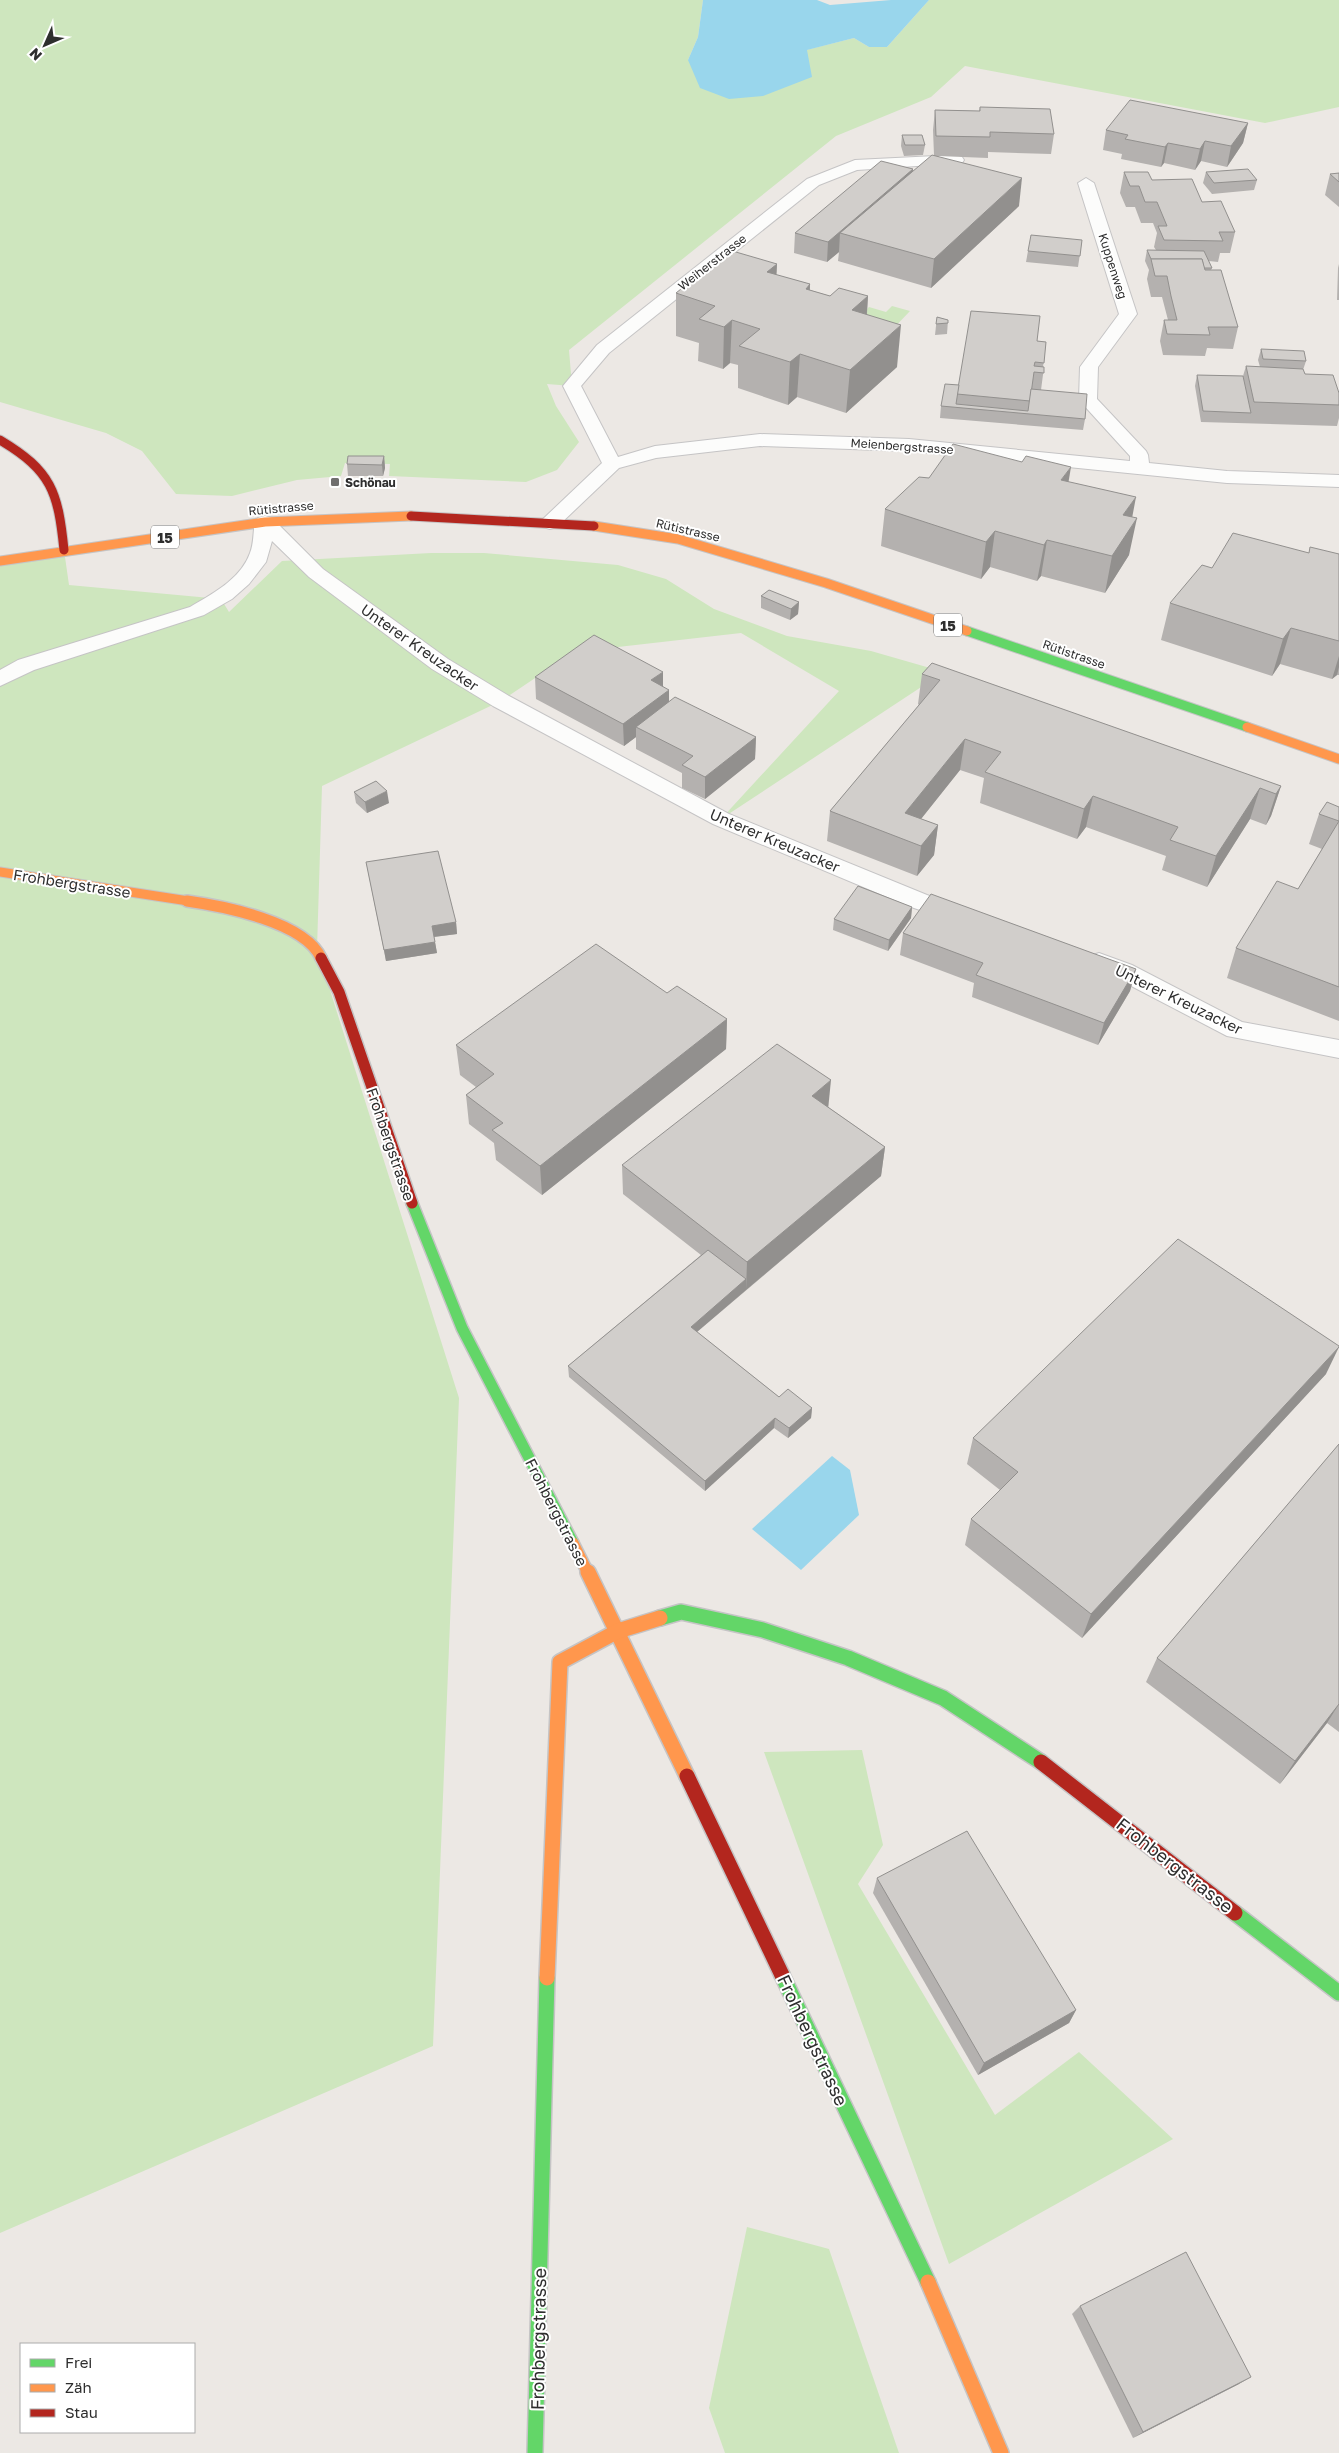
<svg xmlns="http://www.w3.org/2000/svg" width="1339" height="2453" viewBox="0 0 1339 2453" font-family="'Golos Text',sans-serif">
  <rect width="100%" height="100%" fill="#ece8e4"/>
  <g fill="#cee6be">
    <polygon points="0,0 703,0 698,37 688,60 806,50 854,38 869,47 887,47 929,0 1339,0 1339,107 1265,123 965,66 931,97 836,136 569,350 572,386 547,384 556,406 579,442 557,470 526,482 389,476 390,464 345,463 341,476 297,480 232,496 176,494 142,451 106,433 0,402"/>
    <polygon points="892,306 910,311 889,333 853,323 869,307 886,312"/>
    <polygon points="64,550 69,585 221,599 229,612 282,561 431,553 484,553 618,565 666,579 714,609 787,636 871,651 944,672 721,819 839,691 741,633 574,652 501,701 322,786 317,949 459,1398 433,2046 0,2233 0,561"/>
    <polygon points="862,1750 883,1845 858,1884 995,2115 1079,2052 1173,2139 949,2264 764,1752"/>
    <polygon points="747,2227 829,2249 899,2453 725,2453 709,2408"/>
  </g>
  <g fill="#99d6ec">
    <polygon points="703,0 817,0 830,5 891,0 929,0 887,47 869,47 854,38 807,50 812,77 763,96 729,99 700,88 688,60 698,37"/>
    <polygon points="832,1456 850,1470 859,1515 801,1570 752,1529"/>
  </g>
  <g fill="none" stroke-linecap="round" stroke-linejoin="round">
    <defs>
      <g id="street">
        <polygon points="956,155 962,157 964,160 962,163 857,170 819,185 609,353 581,386 618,457 655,446 760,434 909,439 1130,461 1130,456 1079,400 1080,367 1119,314 1078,183 1086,178 1094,183 1137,314 1098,367 1097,399 1146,451 1148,455 1149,463 1227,471 1339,475 1339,487 1227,483 909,451 760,446 656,458 619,468 557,527 550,529 543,527 540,523 543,519 602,463 563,386 597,345 807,179 855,160"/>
        <path d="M265 516 272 518 323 569 448 659 509 696 729 814 927 895 967 909 971 915 967 921 959 923 911 907 713 824 493 706 432 669 309 577 272 541 266 562 249 584 232 599 204 615 34 670 0 686V670L18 660 190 607C212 594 241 579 250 553 254 543 253 532 255 522L258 518Z"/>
        <polygon points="1099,953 1132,965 1242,1022 1339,1040 1339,1058 1227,1036 1114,977 1090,968 1087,962 1090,956"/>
      </g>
      <polyline id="fast-far2" points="967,631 1247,727"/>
      <polyline id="fast-far1" points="412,1203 462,1328 573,1543"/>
      <g id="fast">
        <polyline points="660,1618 681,1612 763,1630 848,1658 943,1698 1041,1762"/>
        <polyline points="1235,1913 1339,1993"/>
        <polyline points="782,1975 928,2282"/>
        <polyline points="535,2453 547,1978"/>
      </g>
      <g id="slow-far2">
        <polyline points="594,526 678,539 826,583 967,631"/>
        <polyline points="0,561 265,522 411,516"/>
        <polyline points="1247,727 1339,759"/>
        <polyline points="0,872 195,902"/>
      </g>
      <g id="slow-far1">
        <path d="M187 901C223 906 305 922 321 958"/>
        <polyline points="573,1543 588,1573"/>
      </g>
      <g id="slow">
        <polyline points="588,1572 687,1776"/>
        <polyline points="547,1978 560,1662 618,1631 660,1618"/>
        <polyline points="928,2282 1001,2453"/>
      </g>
      <g id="jam-far2">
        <path d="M0 440C52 471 58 492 64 550"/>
        <polyline points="411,516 594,526"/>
      </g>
      <polyline id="jam-far1" points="321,958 339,992 412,1203"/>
      <g id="jam">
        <polyline points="1041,1762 1235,1913"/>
        <polyline points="687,1776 782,1975"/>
      </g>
    </defs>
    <use href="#street" stroke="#c5c4c5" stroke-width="2"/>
    <use href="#fast-far2" stroke="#c5c4c5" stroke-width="11"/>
    <use href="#fast-far1" stroke="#c5c4c5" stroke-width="14"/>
    <use href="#fast" stroke="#c5c4c5" stroke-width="18"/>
    <use href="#slow-far2" stroke="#c5c4c5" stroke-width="11"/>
    <use href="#slow-far1" stroke="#c5c4c5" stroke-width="14"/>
    <use href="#slow" stroke="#c5c4c5" stroke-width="18"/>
    <use href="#jam-far2" stroke="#c5c4c5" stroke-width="11"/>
    <use href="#jam-far1" stroke="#c5c4c5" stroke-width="14"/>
    <use href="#jam" stroke="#c5c4c5" stroke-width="18"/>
    <use href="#street" fill="#fcfcfb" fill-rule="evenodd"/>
    <use href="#fast-far2" stroke="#63d668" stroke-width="9"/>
    <use href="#fast-far1" stroke="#63d668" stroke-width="11"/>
    <use href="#fast" stroke="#63d668" stroke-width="15"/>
    <use href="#slow-far2" stroke="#ff974d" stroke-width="9"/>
    <use href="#slow-far1" stroke="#ff974d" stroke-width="11"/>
    <use href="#slow" stroke="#ff974d" stroke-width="15"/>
    <use href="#jam-far2" stroke="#b3261e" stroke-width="9"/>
    <use href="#jam-far1" stroke="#b3261e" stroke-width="11"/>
    <use href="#jam" stroke="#b3261e" stroke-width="15"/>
  </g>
  <g fill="#b4b1af">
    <polygon points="980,107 1054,134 1051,154 988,152 988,158 938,156 1019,206 931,288 838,261 839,252 827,262 794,253 795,233 913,169 913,171 934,155 933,130 935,110 979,111"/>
    <polygon points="1248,123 1243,143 1227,167 1201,161 1195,170 1164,163 1161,167 1121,159 1122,154 1103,150 1106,130"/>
    <polygon points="902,135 925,145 923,155 904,156 901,146"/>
    <polygon points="1124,172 1152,180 1202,202 1235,232 1230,253 1220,253 1218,262 1209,261 1212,268 1211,270 1238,327 1233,349 1207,348 1205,356 1163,355 1160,341 1164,320 1168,320 1162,297 1151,297 1147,279 1149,270 1145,261 1147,250 1156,250 1154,247 1157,233 1153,223 1141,223 1135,207 1126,207 1120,193"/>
    <polygon points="1206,172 1257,180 1254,190 1212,194 1203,183"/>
    <polygon points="1339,173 1339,207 1325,195 1330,174"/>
    <polygon points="1082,240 1078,267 1026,262 1028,251"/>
    <polygon points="777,264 776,275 810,284 810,290 830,296 868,296 867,314 897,367 846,413 797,397 788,405 738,388 738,365 730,363 723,369 698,361 699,343 676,336 676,293"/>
    <polygon points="1339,264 1339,300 1337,300 1338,268"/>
    <polygon points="937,317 948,320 947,334 935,335"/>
    <polygon points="1037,341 1046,342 1043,367 1044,367 1041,390 1085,419 1083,430 940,418 941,406 959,385"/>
    <polygon points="1261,349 1306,361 1303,370 1305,374 1339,393 1339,418 1337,426 1201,422 1195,386 1197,375 1243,376 1246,366 1260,367 1258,360"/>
    <polygon points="384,456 385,468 383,476 348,476 347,464"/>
    <polygon points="929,478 1069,482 1132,517 1129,555 1105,593 1041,576 1037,581 990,567 981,579 881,546 885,509"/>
    <polygon points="1309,553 1339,554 1339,675 1337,675 1332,679 1280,664 1272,676 1161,640 1170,603 1212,568"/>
    <polygon points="761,596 799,602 798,614 790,620 761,608"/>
    <polygon points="922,674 1281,786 1271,816 1266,825 1250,819 1207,887 1162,870 1166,856 1086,827 1077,839 980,803 984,778 960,770 921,819 938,825 934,855 917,876 827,841 830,811 919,705 918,704"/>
    <polygon points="535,677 663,686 669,701 756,737 755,759 705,799 682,788 682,773 636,749 636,737 624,746 536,699"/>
    <polygon points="354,792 389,803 367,813 356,803"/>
    <polygon points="1339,807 1339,1021 1227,978 1236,948 1298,889 1322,849 1309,844 1319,814"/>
    <polygon points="366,862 456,922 457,934 434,937 437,953 386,961"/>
    <polygon points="912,907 911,918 888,951 833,930 834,919"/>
    <polygon points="903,933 1136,969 1130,991 1098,1045 972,997 974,983 900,955"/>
    <polygon points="667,993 727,1019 726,1049 542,1195 496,1160 494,1143 469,1124 466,1095 476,1087 460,1075 456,1045"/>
    <polygon points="828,1107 885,1147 881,1176 697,1332 779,1397 812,1408 811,1418 788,1438 774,1428 705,1491 569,1377 568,1366 701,1255 623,1194 622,1165"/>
    <polygon points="1326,1374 1082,1638 965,1545 971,1519 1000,1490 967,1464 973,1438"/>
    <polygon points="1339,1444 1339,1732 1327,1723 1280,1784 1146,1682 1157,1658"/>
    <polygon points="877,1878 1076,2010 1069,2023 978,2075 873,1893"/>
    <polygon points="1080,2306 1239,2384 1133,2438 1072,2314"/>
  </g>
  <g fill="#92908e">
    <polygon points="1248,123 1243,143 1227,167 1231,146"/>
    <polygon points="1205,141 1201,161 1195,170 1200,149"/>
    <polygon points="1168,143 1164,163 1161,167 1165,147"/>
    <polygon points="913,169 911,190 840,233 839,252 827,262 828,242"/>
    <polygon points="1022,178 1019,206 931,288 934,259"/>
    <polygon points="777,264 775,306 767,272"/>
    <polygon points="810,284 808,326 806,289"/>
    <polygon points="868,296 865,339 852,310"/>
    <polygon points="732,320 730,363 723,369 724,327"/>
    <polygon points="901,325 897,367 846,413 850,370"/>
    <polygon points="800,354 797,397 788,405 790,362"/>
    <polygon points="384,456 385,468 383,476 382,465"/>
    <polygon points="1071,467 1065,503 1061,480"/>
    <polygon points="1136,497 1130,529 1137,518 1129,555 1105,593 1112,556 1123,515"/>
    <polygon points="995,531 990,567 981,579 986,542"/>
    <polygon points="1047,540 1041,576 1037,581 1044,545"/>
    <polygon points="799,602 798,614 790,620 791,609"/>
    <polygon points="1291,628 1280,664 1272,676 1283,639"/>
    <polygon points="1339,656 1339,667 1337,675 1332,679"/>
    <polygon points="663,672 663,694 651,680"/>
    <polygon points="669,690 669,712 636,727 636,737 624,746 623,724"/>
    <polygon points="756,737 755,759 705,799 705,777"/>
    <polygon points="965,739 960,770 905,839 905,813"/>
    <polygon points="1281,786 1271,816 1266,825 1276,794"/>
    <polygon points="1260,788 1250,819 1207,887 1216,856"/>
    <polygon points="387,791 389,803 367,813 365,802"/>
    <polygon points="1093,796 1086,827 1077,839 1084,809"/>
    <polygon points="938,825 934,855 917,876 921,846"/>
    <polygon points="912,907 911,918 888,951 889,940"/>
    <polygon points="456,922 457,934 433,937 432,926"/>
    <polygon points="435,942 437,953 386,961 384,950"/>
    <polygon points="1136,969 1130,991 1098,1045 1104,1023"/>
    <polygon points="727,1019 726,1049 542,1195 540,1166"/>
    <polygon points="831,1080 828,1110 812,1096"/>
    <polygon points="885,1147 881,1176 746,1290 747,1262"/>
    <polygon points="746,1279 746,1290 691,1337 691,1327"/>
    <polygon points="1339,1347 1326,1374 1082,1638 1091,1614"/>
    <polygon points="812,1408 811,1418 788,1438 789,1428"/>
    <polygon points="775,1418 774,1428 705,1491 705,1481"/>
    <polygon points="1339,1704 1327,1723 1280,1784 1295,1761"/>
    <polygon points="1076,2010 1069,2023 978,2075 984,2063"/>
    <polygon points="1251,2377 1239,2384 1133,2438 1143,2432"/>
  </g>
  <g fill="#d1cecb" stroke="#92908e">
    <polygon points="1130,100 1248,123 1231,146 1205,141 1200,149 1168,143 1165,147 1125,139 1128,135 1106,130"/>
    <polygon points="980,107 1050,109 1054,134 990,132 990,137 936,136 935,110 980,111"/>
    <polygon points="902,135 922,135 925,145 905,145"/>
    <polygon points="932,155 1022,178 934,259 840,233"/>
    <polygon points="881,161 913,169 828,242 795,233"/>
    <polygon points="1248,169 1257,180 1214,183 1206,172"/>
    <polygon points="1124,172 1148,172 1152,180 1192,179 1202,202 1221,201 1235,232 1219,232 1223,241 1164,240 1158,226 1167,226 1157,202 1145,202 1139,186 1130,186"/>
    <polygon points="1339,173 1339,182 1330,174"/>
    <polygon points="1031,235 1082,240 1080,256 1028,251"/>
    <polygon points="729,250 777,264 767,272 810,284 806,289 830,296 839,288 868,296 852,310 901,325 850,370 800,354 790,362 739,346 760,329 732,320 724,327 699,319 715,306 676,293"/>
    <polygon points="1147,250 1204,251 1212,268 1204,268 1202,259 1151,259"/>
    <polygon points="1151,259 1202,259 1205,270 1221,270 1238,327 1208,327 1210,335 1167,334 1164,320 1177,320 1171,296 1167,276 1155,276"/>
    <polygon points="971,311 1040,316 1037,341 1046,342 1044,363 1035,362 1034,366 1044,367 1044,373 1034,372 1030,401 957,394"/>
    <polygon points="937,317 948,320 948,323 936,324"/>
    <polygon points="1261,349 1304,351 1306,361 1263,359"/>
    <polygon points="1246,366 1303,369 1305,374 1333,375 1339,393 1339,405 1254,402"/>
    <polygon points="1197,375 1243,376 1251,413 1203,411"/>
    <polygon points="945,384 959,385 956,404 1028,411 1031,389 1087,394 1085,419 941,406"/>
    <polygon points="953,444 1022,462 1026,456 1071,467 1061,480 1136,497 1123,515 1137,518 1112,556 1047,540 1044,545 995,531 986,542 885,509 919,477 929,478"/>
    <polygon points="348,456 384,456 382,465 347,464"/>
    <polygon points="1233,533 1309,553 1310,547 1339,554 1339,641 1291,628 1283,639 1170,603 1202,565 1212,568"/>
    <polygon points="769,590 799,602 791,609 761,596"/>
    <polygon points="594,635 663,672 651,680 669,690 623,724 535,677"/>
    <polygon points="932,663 1281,786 1276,794 1260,788 1216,856 1170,840 1178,827 1093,796 1084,809 985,772 1001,752 965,739 905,813 938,825 921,846 830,811 940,680 922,674"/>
    <polygon points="675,697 756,737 705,777 682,765 693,756 636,727"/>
    <polygon points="376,781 387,791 365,802 354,792"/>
    <polygon points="1327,802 1339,807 1339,821 1319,814"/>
    <polygon points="1339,821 1339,987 1236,948 1277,881 1298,889"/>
    <polygon points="438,851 456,922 432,926 435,942 384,950 366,862"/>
    <polygon points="858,886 912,907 889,940 834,919"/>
    <polygon points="931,894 1136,969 1104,1023 976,975 983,963 903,933"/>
    <polygon points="596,944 667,993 677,986 727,1019 540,1166 492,1130 503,1123 466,1095 494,1074 456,1045"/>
    <polygon points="777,1044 831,1080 812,1096 885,1147 747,1262 622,1165"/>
    <polygon points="1178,1239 1339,1346 1339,1347 1091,1614 971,1519 1018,1472 973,1438"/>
    <polygon points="708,1250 746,1279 691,1327 779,1397 788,1389 812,1408 789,1428 775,1418 705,1481 568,1366"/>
    <polygon points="1339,1444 1339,1704 1295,1761 1157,1658"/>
    <polygon points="967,1831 1076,2010 984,2063 877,1878"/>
    <polygon points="1186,2252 1251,2377 1143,2432 1080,2306"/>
  </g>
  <rect fill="#706f6e" stroke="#fff" stroke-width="2" x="330" y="477" width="10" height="10" rx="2.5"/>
  <g text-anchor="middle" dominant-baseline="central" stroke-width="4" stroke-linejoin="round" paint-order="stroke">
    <g font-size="12" fill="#2e2e2e" stroke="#fff">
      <text transform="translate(712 262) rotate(-38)">Weiherstrasse</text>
      <text transform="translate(1113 266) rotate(72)">Kuppenweg</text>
      <text transform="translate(902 446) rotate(4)">Meienbergstrasse</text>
      <text transform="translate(281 508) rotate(-5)">Rütistrasse</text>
      <text transform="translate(688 530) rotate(13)">Rütistrasse</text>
      <text transform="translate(1074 654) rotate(19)">Rütistrasse</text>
    </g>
    <g font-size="12" font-weight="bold" fill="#2e2e2e" stroke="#fff" text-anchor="start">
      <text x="345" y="482">Schönau</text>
    </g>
    <g fill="#fff" stroke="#6d6d6d" stroke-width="1">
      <rect x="151" y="525.5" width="28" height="23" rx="4"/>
      <rect x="934" y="613.5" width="28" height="23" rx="4"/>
    </g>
    <g font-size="14" font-weight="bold" fill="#2e2e2e">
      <text x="165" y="537">15</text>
      <text x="948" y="625">15</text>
    </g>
    <g font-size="15" fill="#2e2e2e" stroke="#fff">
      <text transform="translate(420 647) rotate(35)">Unterer Kreuzacker</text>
      <text transform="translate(775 840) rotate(23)">Unterer Kreuzacker</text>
      <text transform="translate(72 883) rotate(9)">Frohbergstrasse</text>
      <text transform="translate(1179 999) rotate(26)">Unterer Kreuzacker</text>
      <text transform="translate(391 1144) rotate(71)">Frohbergstrasse</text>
      <text transform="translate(557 1512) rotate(63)">Frohbergstrasse</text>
    </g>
    <g font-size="18" fill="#2e2e2e" stroke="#fff">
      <text transform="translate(1175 1865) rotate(38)">Frohbergstrasse</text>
      <text transform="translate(813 2040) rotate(65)">Frohbergstrasse</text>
      <text transform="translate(538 2339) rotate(-89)">Frohbergstrasse</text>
    </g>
  </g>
  <rect x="20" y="2343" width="175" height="90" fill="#ffffff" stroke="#ababab"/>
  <rect x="30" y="2359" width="25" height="8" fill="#63d668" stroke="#ababab"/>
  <text x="65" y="2368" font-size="15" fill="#2e2e2e">Frei</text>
  <rect x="30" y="2384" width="25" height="8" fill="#ff974d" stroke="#ababab"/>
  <text x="65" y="2393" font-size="15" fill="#2e2e2e">Zäh</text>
  <rect x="30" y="2409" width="25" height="8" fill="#b3261e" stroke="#ababab"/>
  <text x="65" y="2418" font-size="15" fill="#2e2e2e">Stau</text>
  <g transform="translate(45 45) rotate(225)" stroke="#ffffff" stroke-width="4" paint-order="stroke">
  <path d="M0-4L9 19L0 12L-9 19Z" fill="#2e2e2e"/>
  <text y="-8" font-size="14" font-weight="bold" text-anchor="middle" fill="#2e2e2e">N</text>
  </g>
</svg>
